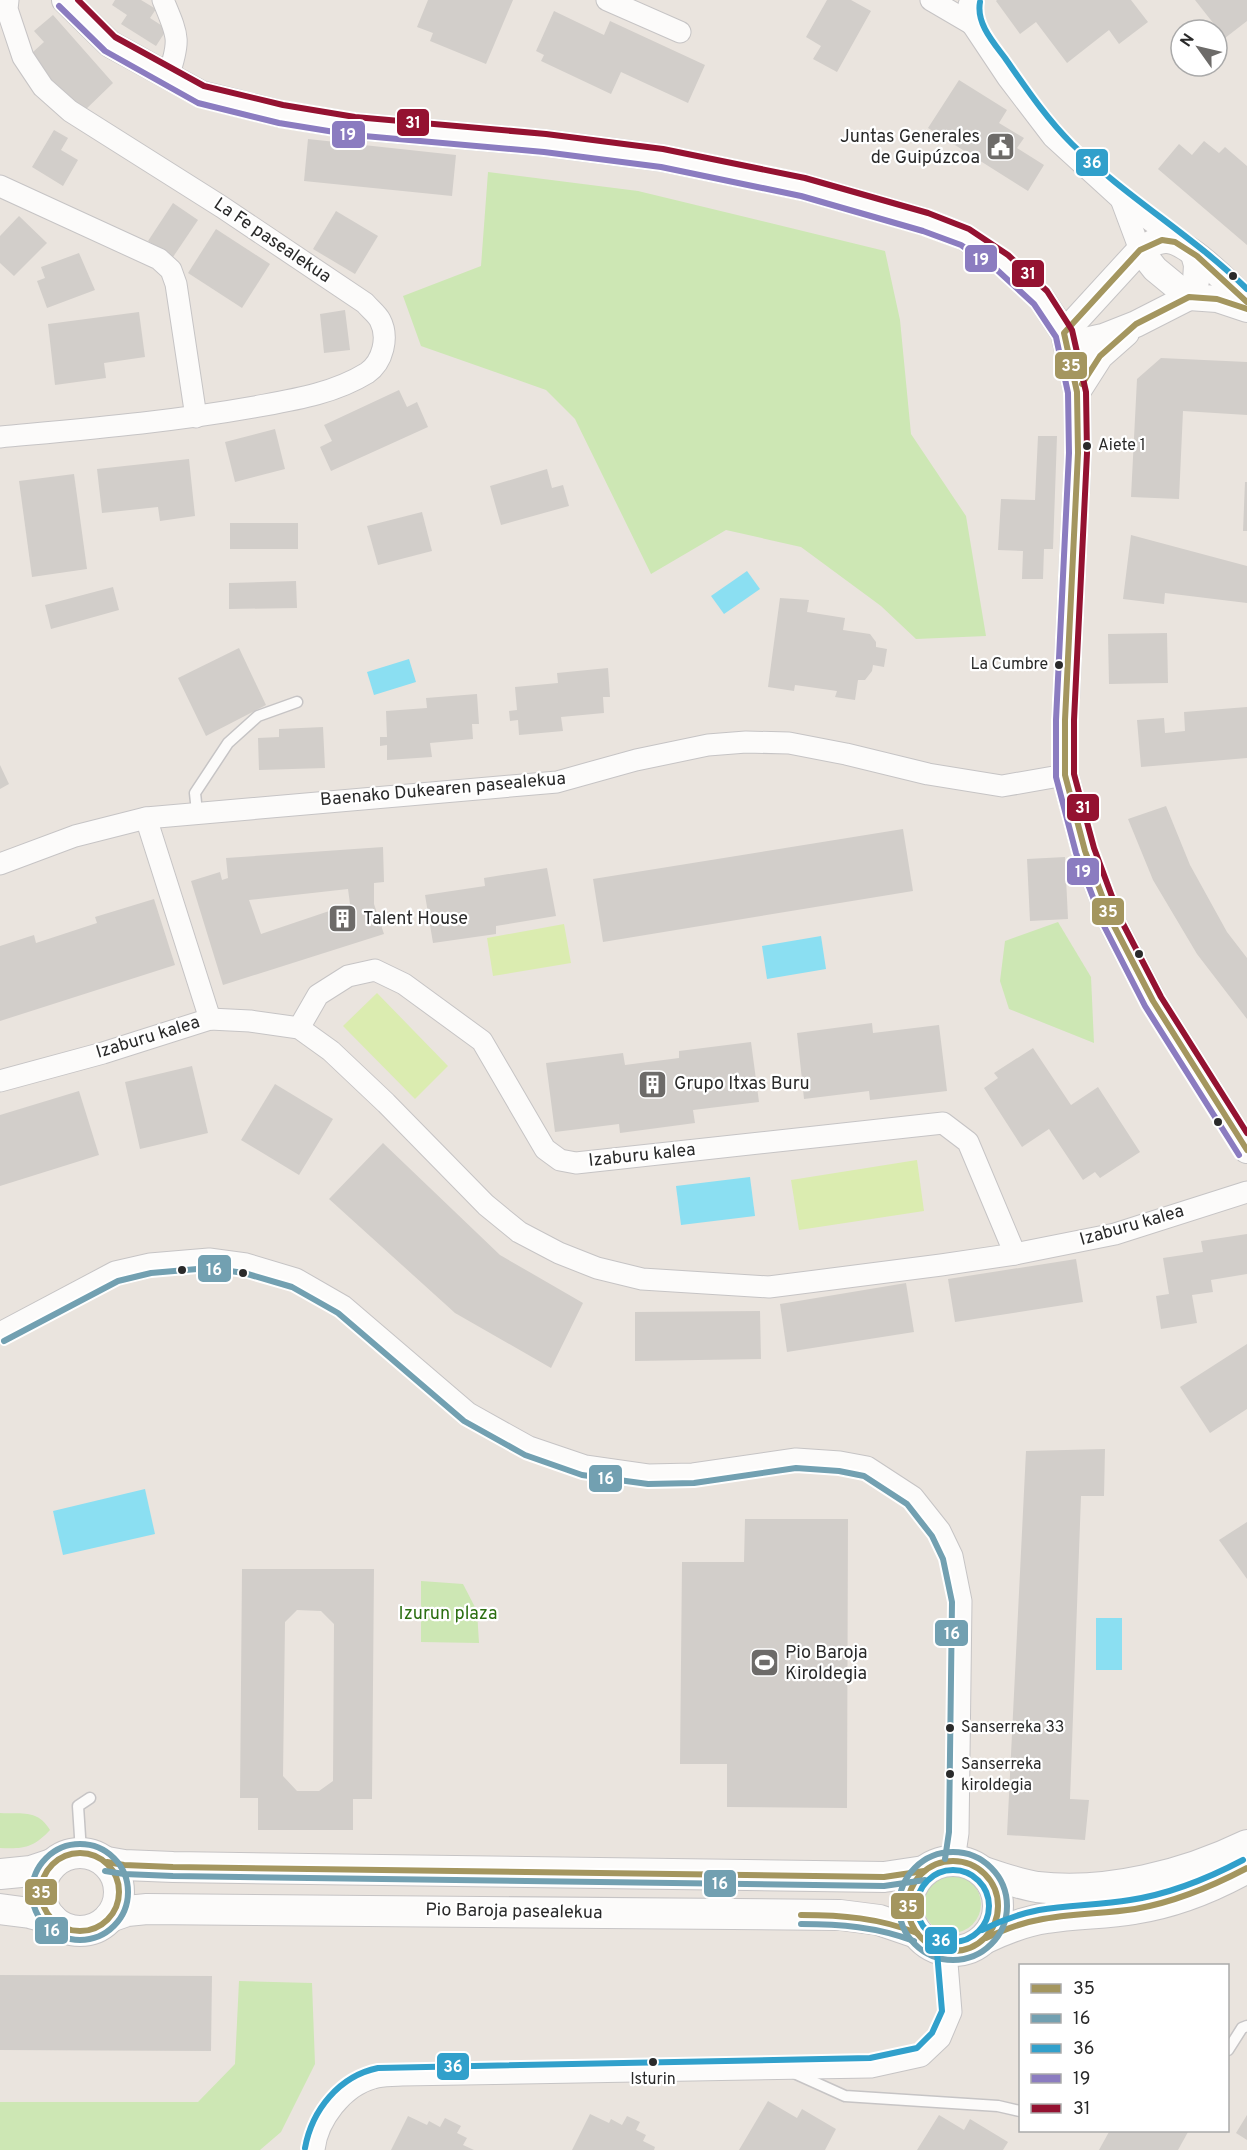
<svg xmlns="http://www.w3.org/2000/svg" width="1247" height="2150" viewBox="0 0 1247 2150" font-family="Overpass,sans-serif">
  <rect width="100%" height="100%" fill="#eae4de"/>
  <g fill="#cde7b4">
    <polygon points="488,172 638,191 885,251 900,320 911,434 966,516 986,636 916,639 881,606 801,547 726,530 651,574 575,419 546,390 421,346 403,296 481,266"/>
    <polygon points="1058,922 1091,977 1094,1043 1009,1009 1000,981 1005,941"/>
    <polygon points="421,1581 463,1584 477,1611 479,1643 421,1642"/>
    <path d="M0 1813C21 1814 38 1809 50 1830 33 1848 24 1849 0 1848Z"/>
    <circle cx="952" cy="1904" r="29"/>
    <polygon points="239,1981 312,1983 315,2064 281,2132 260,2150 0,2150 0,2102 198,2102 235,2064"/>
  </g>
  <g fill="#dbecb0">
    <polygon points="564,924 571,963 493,976 487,938"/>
    <polygon points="377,993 448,1066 415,1099 343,1026"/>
    <polygon points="917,1160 924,1211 799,1230 791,1180"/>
  </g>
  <g fill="#8bdff2">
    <polygon points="747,571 760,589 724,614 711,596"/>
    <polygon points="409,659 416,682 374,695 367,672"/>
    <polygon points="821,936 826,969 767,979 762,946"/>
    <polygon points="750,1177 755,1216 681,1225 676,1186"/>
    <polygon points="145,1489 155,1534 63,1555 53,1511"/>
    <rect x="1096" y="1618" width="26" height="52"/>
  </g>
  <g fill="#d2ceca" fill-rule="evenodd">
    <polygon points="115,0 141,0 156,9 150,18 167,29 156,46 121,24 127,15 112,5"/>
    <polygon points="428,0 513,0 486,64 430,41 433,33 417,27"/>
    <polygon points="827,0 851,0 871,11 837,72 813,59 821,46 806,37"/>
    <polygon points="997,0 1131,0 1148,22 1119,44 1109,30 1067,63 1036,22 1020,34 996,1"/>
    <polygon points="1195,0 1247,0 1247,21 1225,38"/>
    <polygon points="554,11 604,35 610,21 705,65 688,103 621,72 611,94 541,61 544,55 536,51"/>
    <polygon points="53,15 113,83 83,112 43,75 33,52 44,42 34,31"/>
    <polygon points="959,80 1007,110 999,123 1024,138 1017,148 1044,165 1028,191 928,128"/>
    <polygon points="54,130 68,138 61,150 78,160 63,186 32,167"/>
    <polygon points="308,139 456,155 452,196 304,181"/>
    <polygon points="1204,141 1219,153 1225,147 1247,166 1247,245 1158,169 1179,144 1192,155"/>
    <polygon points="173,203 198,220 173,257 148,241"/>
    <polygon points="336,211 378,236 355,274 313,249"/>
    <polygon points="19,216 47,243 14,276 0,263 0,236"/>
    <polygon points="216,229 270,264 242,308 188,273"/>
    <polygon points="79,253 95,290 47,308 37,281 45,278 41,267"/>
    <polygon points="345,310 350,350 324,353 320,314"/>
    <polygon points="139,312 145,357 104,363 106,378 55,385 48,324"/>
    <polygon points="1161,358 1247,362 1247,415 1183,411 1179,499 1131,497 1137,379"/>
    <polygon points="399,390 407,407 417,402 428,427 331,471 320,447 332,441 324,425"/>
    <polygon points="275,429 285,469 235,482 225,442"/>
    <polygon points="1038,436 1057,436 1053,549 1044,549 1043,579 1022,579 1023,551 998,550 1001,499 1035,500"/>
    <polygon points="189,459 195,516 160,521 158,507 102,513 97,469"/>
    <polygon points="547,469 552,488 563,485 569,506 501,525 490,486"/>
    <polygon points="74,474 87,569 32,577 19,481"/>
    <polygon points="1245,482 1247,482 1247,531 1243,531"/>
    <polygon points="422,512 432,551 378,565 367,526"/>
    <rect x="230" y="523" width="68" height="26"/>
    <polygon points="1131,535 1247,566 1247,603 1165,593 1164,604 1123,599"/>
    <polygon points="296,581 297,608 229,609 229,583"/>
    <polygon points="113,587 119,610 51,629 45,605"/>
    <polygon points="780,598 809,600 807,612 845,618 843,630 870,634 876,642 876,647 887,649 884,667 873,665 872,671 865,680 858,680 855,700 835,697 837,691 795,685 794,691 768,687"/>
    <polygon points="1167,633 1168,683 1109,684 1108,634"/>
    <polygon points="239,648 266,705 206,736 178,678"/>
    <polygon points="608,668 610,697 603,697 604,713 561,717 563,731 519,735 518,720 510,721 509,711 517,710 515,687 558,683 557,673"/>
    <polygon points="477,694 479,724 472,724 473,739 430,743 432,757 387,760 387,745 380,746 380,737 387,737 386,711 427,708 426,698"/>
    <polygon points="1247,707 1247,758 1141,767 1137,720 1164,718 1165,733 1185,731 1184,712"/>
    <polygon points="323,727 325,768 259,770 258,738 279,737 279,729"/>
    <polygon points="0,765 9,784 0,789"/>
    <polygon points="1166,806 1190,865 1227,932 1247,958 1247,1019 1197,954 1153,880 1128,819"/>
    <polygon points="903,829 913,891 603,942 593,879"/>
    <path d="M383 847 384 882 374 883V904L384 934 223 985 191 881 220 872 222 880 228 878 226 858ZM348 889 350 904 261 934 249 900Z"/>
    <polygon points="1065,857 1068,919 1030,921 1027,859"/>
    <polygon points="547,868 556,916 496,926 496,934 433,943 425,895 485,886 484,878"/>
    <polygon points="154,899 175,965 0,1021 0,946 34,935 36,943 97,923 95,917"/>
    <polygon points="872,1023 873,1033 939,1025 947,1091 870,1100 869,1091 804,1099 797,1033"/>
    <polygon points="751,1042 759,1102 693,1110 695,1123 620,1133 619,1124 555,1132 546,1063 623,1053 625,1065 679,1058 679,1051"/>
    <polygon points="1033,1048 1071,1105 1098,1087 1140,1152 1100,1178 1095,1172 1083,1180 1049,1129 1022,1147 984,1088 998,1078 994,1073"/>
    <polygon points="192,1066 208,1133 140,1149 125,1082"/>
    <polygon points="275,1084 333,1119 299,1175 241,1140"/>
    <polygon points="79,1091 99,1155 0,1186 0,1115"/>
    <polygon points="383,1143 500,1255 583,1303 551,1368 455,1313 329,1199"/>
    <polygon points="1247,1234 1247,1274 1211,1280 1213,1292 1192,1295 1197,1323 1161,1329 1156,1296 1169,1294 1163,1258 1203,1252 1201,1241"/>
    <polygon points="1076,1259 1083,1302 955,1322 948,1279"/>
    <polygon points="906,1283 914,1332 787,1352 780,1304"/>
    <polygon points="760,1311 761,1359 635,1361 635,1312"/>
    <polygon points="1247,1344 1247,1409 1210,1433 1180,1387"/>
    <polygon points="1105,1449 1104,1496 1081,1496 1070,1799 1089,1800 1085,1840 1007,1835 1026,1451"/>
    <polygon points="745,1519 848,1519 847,1808 727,1807 727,1764 680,1764 682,1562 744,1562"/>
    <polygon points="1247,1522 1247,1579 1219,1540"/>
    <path d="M242 1569H374L372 1799H353V1830H258V1798H240ZM297 1610 321 1611 334 1624 333 1781 319 1791H297L283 1776 285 1622Z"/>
    <polygon points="0,1975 212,1976 211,2051 0,2050"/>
    <polygon points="768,2101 797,2118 802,2109 836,2129 825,2150 739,2150"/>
    <polygon points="590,2114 609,2123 611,2119 622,2125 627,2116 640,2122 636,2130 646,2135 643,2141 655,2147 654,2150 572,2150"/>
    <polygon points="939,2115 964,2130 970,2119 1008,2142 1003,2150 917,2150"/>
    <polygon points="1247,2115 1247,2140 1236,2133"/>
    <polygon points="408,2116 427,2125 429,2121 440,2127 445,2118 461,2126 457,2133 467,2138 463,2145 474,2150 391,2150"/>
    <polygon points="1110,2130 1185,2130 1188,2132 1178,2150 1099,2150"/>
  </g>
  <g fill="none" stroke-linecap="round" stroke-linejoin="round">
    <defs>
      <g id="service">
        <polyline points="197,812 195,793 228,743 258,716 297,702"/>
        <polyline points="81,1852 78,1806 90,1798"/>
        <polyline points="1228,2050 1242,2028 1247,2026"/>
        <polyline points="794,2073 845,2096 998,2106 1020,2111"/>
      </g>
      <g id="minor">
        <path d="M163 0C178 36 181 39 168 77"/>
        <polyline points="607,0 680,32"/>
        <polyline points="931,0 972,24"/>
        <polyline points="971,0 969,5 972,24 1008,78 1053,137 1121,199 1183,244"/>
        <polyline points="0,186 159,259 171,270 176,284 196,417"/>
        <polyline points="1121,199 1140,250"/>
        <path d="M0 437C85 429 170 422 254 407 292 400 333 394 367 373 383 362 389 337 380 320 377 314 370 309 365 303L222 207 70 111 43 87 23 57 7 9 8 0"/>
        <polyline points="146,818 210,1019"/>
        <polyline points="0,864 75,836 146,818 557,782 636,760 708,745 746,742 789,743 846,754 928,774 1002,786 1065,775"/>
        <polyline points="299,1028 318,995 348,976 375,970 404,984 482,1041 545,1149 560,1160 576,1163 943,1123 968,1142 1015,1254"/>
        <polyline points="0,1081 103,1053 210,1019 250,1021 299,1028 331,1051 386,1103 486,1205 519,1232 559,1253 597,1268 642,1279 769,1287 941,1265 1015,1254 1115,1234 1247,1192"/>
        <polyline points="0,1333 115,1272 150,1264 209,1259 246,1264 296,1279 343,1306 468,1413 529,1447 585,1466 648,1475 693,1474 796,1459 840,1462 867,1467 913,1497 940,1531 952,1556 961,1601 958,1833 954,1860"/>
        <path d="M314 2150C317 2120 343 2086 373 2078 382 2075 392 2076 401 2075L871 2067 921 2056 940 2038 951 2012 946 1951"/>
      </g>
      <g id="tertiary">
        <polyline points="65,0 110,44 201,94 281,114 354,126 545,143 662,158 803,187 926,222 965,237 1002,262 1041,298 1064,333 1077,392 1078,453 1065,720 1065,775 1085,851 1112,922 1153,1001 1247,1150"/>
        <polyline points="1140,250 1155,269 1189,297"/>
        <polyline points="1189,297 1217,299 1247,309"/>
        <path d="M1064 333 1140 250C1149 245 1156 240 1166 240 1187 240 1232 287 1247 302"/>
        <polyline points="1067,345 1103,337 1136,324 1189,297 1196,281 1197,265 1194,254"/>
        <polyline points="1077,392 1100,356 1126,333"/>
      </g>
      <g id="secondary">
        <circle cx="80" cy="1892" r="39"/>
        <circle cx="953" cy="1906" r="45"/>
        <polyline points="107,1862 124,1865 173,1867 884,1877 924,1871"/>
        <path d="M984 1872C1002 1878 1019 1884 1037 1887 1107 1895 1185 1875 1247 1845"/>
        <polyline points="0,1874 31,1871 52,1864"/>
        <polyline points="0,1909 30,1913 52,1919"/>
        <polyline points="110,1917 127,1911 147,1909 840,1915 879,1920 917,1933"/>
        <path d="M986 1938C1005 1929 1025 1921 1047 1918 1076 1913 1106 1914 1134 1909 1173 1903 1213 1887 1247 1868"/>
      </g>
    </defs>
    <use href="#service" stroke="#c6c4c5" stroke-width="13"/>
    <use href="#minor" stroke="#c6c4c5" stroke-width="23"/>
    <use href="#tertiary" stroke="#c6c4c5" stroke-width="28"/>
    <use href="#secondary" stroke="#c6c4c5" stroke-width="32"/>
    <use href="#service" stroke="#fcfbfa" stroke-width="10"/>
    <use href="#minor" stroke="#fcfbfa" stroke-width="21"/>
    <use href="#tertiary" stroke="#fcfbfa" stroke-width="26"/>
    <use href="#secondary" stroke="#fcfbfa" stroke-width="30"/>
    <defs>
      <g id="bus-1">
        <polyline points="1247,302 1197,256 1175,242 1162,240 1140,250 1064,333 1077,392 1078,453 1065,720 1065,775 1085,851 1112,922 1153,1001 1247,1150"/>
        <polyline points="1082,384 1100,356 1136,324 1189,297 1217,299 1247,309"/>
        <circle cx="80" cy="1892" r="39"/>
        <circle cx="953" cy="1906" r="45"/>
        <polyline points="107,1862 124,1865 173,1867 884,1877 924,1871"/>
        <path d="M801 1915C842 1915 879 1918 917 1933"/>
        <path d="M986 1938C1003 1930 1020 1923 1038 1920 1070 1913 1103 1914 1135 1909 1175 1902 1211 1887 1247 1868"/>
      </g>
      <g id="bus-2">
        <polyline points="4,1341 118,1281 151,1273 209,1268 244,1273 292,1287 338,1313 464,1421 525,1455 582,1475 648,1484 694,1483 796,1468 839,1471 864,1476 907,1504 932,1536 943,1559 952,1602 949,1832 945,1859"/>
        <circle cx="80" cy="1892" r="48"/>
        <circle cx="953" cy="1906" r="54"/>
        <polyline points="105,1871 124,1874 173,1876 884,1886 925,1880"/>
        <path d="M801 1924C840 1924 877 1927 914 1941"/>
      </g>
      <g id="bus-3">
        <path d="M980 2C976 23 993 42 1005 58 1026 88 1046 118 1072 144 1126 197 1193 236 1247 289"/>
        <circle cx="953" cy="1906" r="36"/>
        <path d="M982 1930C1000 1921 1019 1914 1039 1910 1069 1905 1100 1905 1130 1900 1170 1894 1207 1879 1243 1860"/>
        <path d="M305 2148C312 2110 339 2076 378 2068L870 2058 917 2048 932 2033 942 2011 937 1952"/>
      </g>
      <polyline id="bus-4" points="59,6 105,51 198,103 279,123 353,135 544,152 661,167 801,196 923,231 961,245 996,269 1034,304 1056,337 1068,393 1069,453 1056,720 1056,777 1076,853 1104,926 1145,1006 1239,1155"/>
      <polyline id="bus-5" points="78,0 115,37 204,86 283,105 355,117 546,134 663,149 805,178 928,213 969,229 1008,255 1047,291 1072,330 1086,392 1087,453 1074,720 1074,774 1094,848 1120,918 1161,997 1247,1133"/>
    </defs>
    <use href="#bus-1" stroke="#fff" stroke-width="10"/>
    <use href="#bus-2" stroke="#fff" stroke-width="10"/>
    <use href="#bus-3" stroke="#fff" stroke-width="10"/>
    <use href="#bus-4" stroke="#fff" stroke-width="10"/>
    <use href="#bus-5" stroke="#fff" stroke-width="10"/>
    <use href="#bus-1" stroke="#a4965f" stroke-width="6"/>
    <use href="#bus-2" stroke="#72a0b1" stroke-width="6"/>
    <use href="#bus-3" stroke="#31a0cb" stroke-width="6"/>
    <use href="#bus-4" stroke="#8b7cc0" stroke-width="6"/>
    <use href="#bus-5" stroke="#941231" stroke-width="6"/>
  </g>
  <defs>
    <symbol id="civic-square" viewBox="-11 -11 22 22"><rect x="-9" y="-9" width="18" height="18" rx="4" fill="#6d6b69" stroke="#fff"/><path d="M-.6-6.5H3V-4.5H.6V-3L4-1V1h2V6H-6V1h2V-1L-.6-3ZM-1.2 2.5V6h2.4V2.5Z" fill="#fff"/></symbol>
    <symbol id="building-square" viewBox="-11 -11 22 22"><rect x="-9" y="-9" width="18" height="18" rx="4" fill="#6d6b69" stroke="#fff"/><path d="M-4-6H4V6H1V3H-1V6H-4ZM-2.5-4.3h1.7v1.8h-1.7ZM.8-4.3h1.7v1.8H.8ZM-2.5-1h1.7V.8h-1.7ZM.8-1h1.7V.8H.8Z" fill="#fff"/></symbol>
    <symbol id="stadium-square" viewBox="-11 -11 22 22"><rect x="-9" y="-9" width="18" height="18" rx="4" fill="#6d6b69" stroke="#fff"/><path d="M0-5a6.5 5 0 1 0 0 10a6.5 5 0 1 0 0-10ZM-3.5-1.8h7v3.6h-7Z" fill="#fff"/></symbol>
  </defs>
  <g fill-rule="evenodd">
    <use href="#civic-square" x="984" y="130" width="33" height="33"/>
    <use href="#building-square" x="326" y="902" width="33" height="33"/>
    <use href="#building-square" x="636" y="1068" width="33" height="33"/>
    <use href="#stadium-square" x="748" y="1646" width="33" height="33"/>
  </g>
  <g fill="#2a2a2a" stroke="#fff" stroke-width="2">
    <circle cx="1233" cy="276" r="5"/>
    <circle cx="1087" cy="446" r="5"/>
    <circle cx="1059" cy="665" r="5"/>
    <circle cx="1139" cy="954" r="5"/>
    <circle cx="1218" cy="1122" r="5"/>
    <circle cx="182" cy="1270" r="5"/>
    <circle cx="243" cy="1273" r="5"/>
    <circle cx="950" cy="1728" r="5"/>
    <circle cx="950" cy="1774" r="5"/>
    <circle cx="653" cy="2062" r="5"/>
  </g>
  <g text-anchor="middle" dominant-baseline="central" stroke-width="4.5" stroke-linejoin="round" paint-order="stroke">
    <g font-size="16" fill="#2a2a2a" stroke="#fff" text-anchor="start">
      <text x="1098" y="446">Aiete 1</text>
      <text x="1048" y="665" text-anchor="end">La Cumbre</text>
      <text x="961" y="1728">Sanserreka 33</text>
      <text x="961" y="1765">Sanserreka<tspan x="961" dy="21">kiroldegia</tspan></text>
      <text x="653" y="2080" text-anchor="middle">Isturin</text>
    </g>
    <g font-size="18" fill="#2a2a2a" stroke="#fff" text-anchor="start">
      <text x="980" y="137" text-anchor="end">Juntas Generales<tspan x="980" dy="21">de Guipúzcoa</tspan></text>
      <text x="363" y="919">Talent House</text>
      <text x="674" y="1084">Grupo Itxas Buru</text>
      <text x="785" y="1653">Pio Baroja<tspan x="785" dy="21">Kiroldegia</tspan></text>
    </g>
    <g font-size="18" fill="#2a2a2a" stroke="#fff">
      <text transform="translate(272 241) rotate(34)">La Fe pasealekua</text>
      <text transform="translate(443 790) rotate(-5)">Baenako Dukearen pasealekua</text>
      <text transform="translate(148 1038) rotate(-17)">Izaburu kalea</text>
      <text transform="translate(642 1156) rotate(-6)">Izaburu kalea</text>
      <text transform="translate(1132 1226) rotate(-16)">Izaburu kalea</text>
      <text transform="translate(514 1912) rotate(1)">Pio Baroja pasealekua</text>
    </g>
    <g font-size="18" fill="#2c6f12" stroke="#fff">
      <text x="448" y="1614">Izurun plaza</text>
    </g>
  </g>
  <g stroke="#fff" stroke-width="2">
    <rect x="396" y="108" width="34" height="29" rx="6" fill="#941231"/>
    <rect x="331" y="120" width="35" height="29" rx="6" fill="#8b7cc0"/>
    <rect x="1075" y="148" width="34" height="29" rx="6" fill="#31a0cb"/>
    <rect x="964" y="244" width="34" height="29" rx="6" fill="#8b7cc0"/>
    <rect x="1011" y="259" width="34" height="29" rx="6" fill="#941231"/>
    <rect x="1054" y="351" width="34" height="29" rx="6" fill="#a4965f"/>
    <rect x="1066" y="793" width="34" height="29" rx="6" fill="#941231"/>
    <rect x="1066" y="857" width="34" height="29" rx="6" fill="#8b7cc0"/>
    <rect x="1091" y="897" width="34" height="29" rx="6" fill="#a4965f"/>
    <rect x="197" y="1254" width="35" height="29" rx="6" fill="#72a0b1"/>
    <rect x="588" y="1464" width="35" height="29" rx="6" fill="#72a0b1"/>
    <rect x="934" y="1619" width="35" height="28" rx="6" fill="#72a0b1"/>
    <rect x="703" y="1869" width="34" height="29" rx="6" fill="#72a0b1"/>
    <rect x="24" y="1878" width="34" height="28" rx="6" fill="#a4965f"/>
    <rect x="890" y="1892" width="35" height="28" rx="6" fill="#a4965f"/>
    <rect x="34" y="1916" width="35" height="29" rx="6" fill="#72a0b1"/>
    <rect x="924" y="1926" width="34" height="29" rx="6" fill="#31a0cb"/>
    <rect x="436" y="2052" width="34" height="29" rx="6" fill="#31a0cb"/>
  </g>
  <g font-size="16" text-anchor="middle" font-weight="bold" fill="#fff">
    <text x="413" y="128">31</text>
    <text x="348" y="140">19</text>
    <text x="1092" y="168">36</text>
    <text x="981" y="265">19</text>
    <text x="1028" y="279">31</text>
    <text x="1071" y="371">35</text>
    <text x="1083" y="813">31</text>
    <text x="1083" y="877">19</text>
    <text x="1108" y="917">35</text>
    <text x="214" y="1275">16</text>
    <text x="606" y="1484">16</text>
    <text x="952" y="1639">16</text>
    <text x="720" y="1889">16</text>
    <text x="41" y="1898">35</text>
    <text x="908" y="1912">35</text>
    <text x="52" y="1936">16</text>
    <text x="941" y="1946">36</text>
    <text x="453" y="2072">36</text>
  </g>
  <rect x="1019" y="1964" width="210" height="168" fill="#ffffff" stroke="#aaaaaa" stroke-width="1.5"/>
  <rect x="1031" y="1984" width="30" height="9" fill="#a4965f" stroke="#aaaaaa" stroke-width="1.5"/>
  <text x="1073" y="1994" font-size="18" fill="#2a2a2a">35</text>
  <rect x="1031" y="2014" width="30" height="9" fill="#72a0b1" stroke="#aaaaaa" stroke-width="1.5"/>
  <text x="1073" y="2024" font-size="18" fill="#2a2a2a">16</text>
  <rect x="1031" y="2044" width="30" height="9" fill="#31a0cb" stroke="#aaaaaa" stroke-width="1.5"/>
  <text x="1073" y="2054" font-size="18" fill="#2a2a2a">36</text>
  <rect x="1031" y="2074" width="30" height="9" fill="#8b7cc0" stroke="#aaaaaa" stroke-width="1.5"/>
  <text x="1073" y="2084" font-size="18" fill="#2a2a2a">19</text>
  <rect x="1031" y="2104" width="30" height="9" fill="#941231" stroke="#aaaaaa" stroke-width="1.5"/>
  <text x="1073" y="2114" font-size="18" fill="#2a2a2a">31</text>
  <g transform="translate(1199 48) rotate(304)"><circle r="28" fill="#ffffff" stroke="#aaaaaa" stroke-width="1.5"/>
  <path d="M0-4.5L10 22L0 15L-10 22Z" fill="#6d6b69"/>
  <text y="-9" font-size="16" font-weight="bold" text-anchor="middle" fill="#2a2a2a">N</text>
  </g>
</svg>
